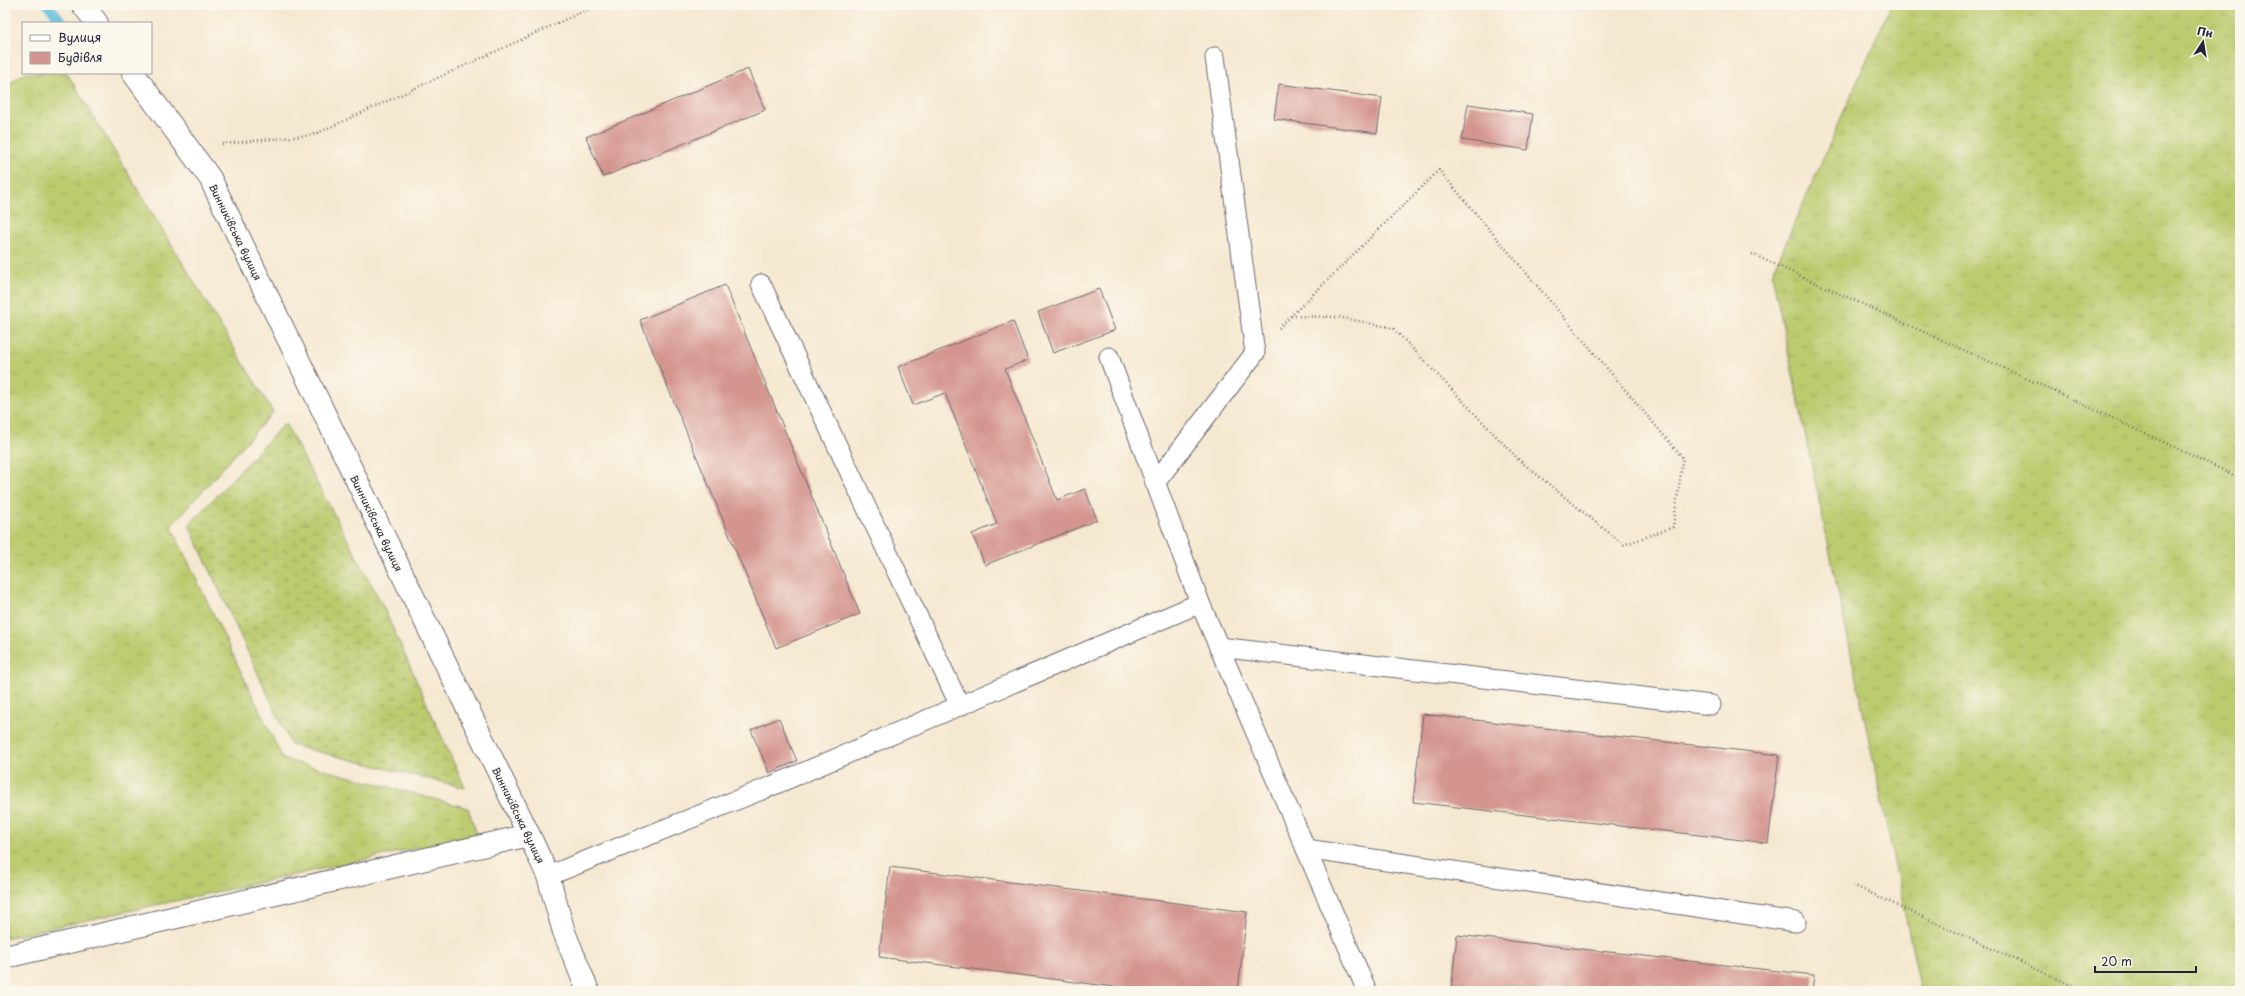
<svg xmlns="http://www.w3.org/2000/svg" width="2245" height="996" viewBox="0 0 2245 996" font-family="'Playpen Sans',sans-serif">
  <defs>
    <pattern id="grass-tufts" width="24" height="20" patternUnits="userSpaceOnUse"><rect width="24" height="20" fill="#bbcb6e"/><path d="M3 7l-1-3M5 7V3M7 7l1-3M15 17l-1-3M17 17v-4M19 17l1-3" fill="none" stroke="#a0ae60"/></pattern>
    <pattern id="wetland-marsh" width="20" height="14" patternUnits="userSpaceOnUse"><rect width="20" height="14" fill="#bbcb6e"/><path d="M1 5h8M5 5V1M11 12h8M15 12V8" fill="none" stroke="#a0ae60"/></pattern>
  </defs>
  <rect width="100%" height="100%" fill="#fbf7ec"/>
  <filter id="ink" filterUnits="userSpaceOnUse"><feTurbulence type="fractalNoise" baseFrequency=".025" numOctaves="2"/><feDisplacementMap in="SourceGraphic" scale="8" xChannelSelector="R" yChannelSelector="G"/><feConvolveMatrix kernelMatrix="1 2 1 2 8 2 1 2 1" color-interpolation-filters="sRGB"/></filter>
  <filter id="wash" filterUnits="userSpaceOnUse"><feTurbulence type="fractalNoise" baseFrequency=".012" numOctaves="4" result="noise"/><feDisplacementMap in="SourceGraphic" scale="16" xChannelSelector="R" yChannelSelector="G"/><feGaussianBlur stdDeviation="0.9" result="paint"/><feColorMatrix in="noise" values="0 0 0 0 0 0 0 0 0 0 0 0 0 0 0 0 0 1.4 0 .05"/><feComposite in="paint" operator="in"/></filter>
  <g filter="url(#wash)">
    <rect width="100%" height="100%" fill="#f5e8d0"/>
    <g fill="url(#grass-tufts)" stroke="#6e7654">
      <polygon points="1891,5 2240,5 2240,991 1921,991 1772,274"/>
      <polygon points="24,73 67,73 273,412 171,526 283,759 468,808 477,835 5,938 5,87"/>
    </g>
    <polygon fill="url(#wetland-marsh)" stroke="#6e7654" points="285,423 381,602 465,788 291,745 189,525"/>
    <g fill="none" stroke-linecap="round" stroke-linejoin="round">
      <polyline stroke="#5ebfdc" stroke-width="10" points="48,5 63,23"/>
    </g>
    <g id="blocks">
      <g fill="#d4958f">
        <polygon points="748,69 765,110 603,177 586,137"/>
        <polygon points="1279,84 1382,98 1377,133 1274,119"/>
        <polygon points="1468,104 1533,114 1528,150 1462,140"/>
        <polygon points="725,285 860,614 776,648 640,320"/>
        <polygon points="1099,289 1115,330 1053,353 1038,312"/>
        <polygon points="1013,321 1028,360 1005,369 1057,500 1085,489 1097,520 985,565 972,534 997,524 945,393 913,405 898,367"/>
        <polygon points="1423,714 1779,755 1768,843 1413,802"/>
        <polygon points="779,718 797,761 769,773 751,730"/>
        <polygon points="890,867 1247,912 1238,991 1146,991 879,957"/>
        <polygon points="1457,935 1814,975 1812,991 1451,991"/>
      </g>
    </g>
  </g>
  <g filter="url(#ink)">
    <use href="#blocks" fill-opacity="0" stroke="#6c676f" stroke-width="1"/>
    <g fill="none" stroke-linecap="round" stroke-linejoin="round">
      <defs>
        <g id="lane">
          <polyline points="761,284 960,706"/>
          <polyline points="1155,483 1255,353 1215,57"/>
          <polyline points="1200,603 1367,991"/>
          <polyline points="1219,647 1711,705"/>
          <polyline points="1306,849 1796,922"/>
          <polyline points="548,876 774,785 1200,603 1109,357"/>
        </g>
        <polyline id="street" points="5,957 529,835"/>
        <g id="secondary">
          <polyline points="83,5 97,23"/>
          <polyline points="133,73 210,178 529,835 548,876 564,932 588,991"/>
        </g>
      </defs>
      <use href="#lane" stroke="#6c676f" stroke-width="21"/>
      <use href="#street" stroke="#6c676f" stroke-width="24"/>
      <use href="#secondary" stroke="#6c676f" stroke-width="24"/>
      <g stroke="#6c676f" stroke-width="2.5" stroke-dasharray="1 3" stroke-linecap="butt">
        <polyline points="222,144 313,135 597,5"/>
        <polyline points="1752,254 2063,395 2240,478"/>
        <polyline points="1279,328 1439,170 1683,458 1673,527 1624,545 1519,460 1393,328 1338,317 1291,316"/>
        <polyline points="1853,885 2084,991"/>
      </g>
      <use href="#lane" stroke="#fff" stroke-width="19"/>
      <use href="#street" stroke="#fff" stroke-width="22"/>
      <use href="#secondary" stroke="#fff" stroke-width="22"/>
    </g>
  </g>
  <g text-anchor="middle" dominant-baseline="central" stroke-width="3" stroke-linejoin="round" paint-order="stroke">
    <g font-size="10" fill="#22223b" stroke="#fbf7ec">
      <text transform="translate(236 232) rotate(64)">Винниківська вулиця</text>
      <text transform="translate(377 523) rotate(64)">Винниківська вулиця</text>
      <text transform="translate(519 815) rotate(64)">Винниківська вулиця</text>
    </g>
  </g>
  <rect width="2245" height="996" fill="none" stroke="#fbf7ec" stroke-width="20"/>
  <rect x="22" y="22" width="130" height="52" fill="#fbf7ec" stroke="#a4a2a5"/>
  <rect x="30" y="35" width="20" height="6" fill="#ffffff" stroke="#a4a2a5"/>
  <text x="58" y="42" font-size="12" fill="#22223b">Вулиця</text>
  <rect x="30" y="52" width="20" height="12" fill="#d4958f" stroke="#a4a2a5"/>
  <text x="58" y="62" font-size="12" fill="#22223b">Будівля</text>
  <g transform="translate(2203 42) rotate(12)" stroke="#fbf7ec" stroke-width="3" paint-order="stroke">
  <path d="M0-3L7 15L0 10L-7 15Z" fill="#22223b"/>
  <text y="-6" font-size="11" font-weight="bold" text-anchor="middle" fill="#22223b">Пн</text>
  </g>
  <path d="M2095 966v6h101v-6" fill="none" stroke="#22223b" stroke-width="2"/>
  <text x="2101" y="966" font-size="12" fill="#22223b" stroke="#fbf7ec" stroke-width="3" paint-order="stroke">20 m</text>
</svg>
